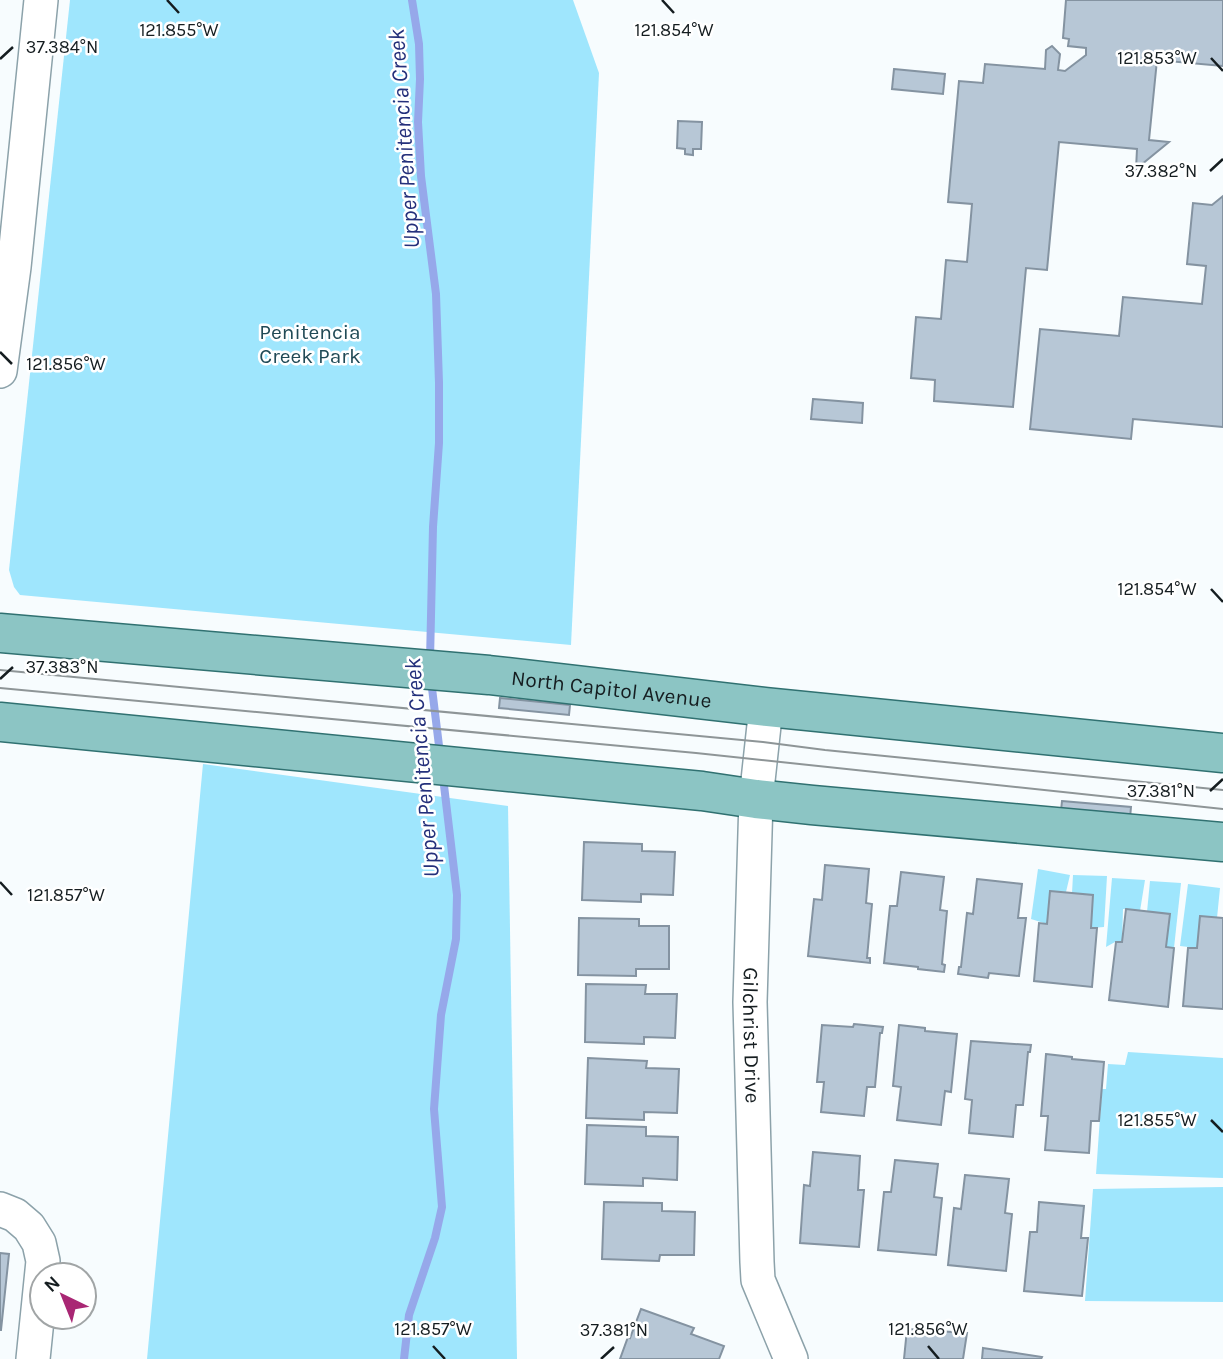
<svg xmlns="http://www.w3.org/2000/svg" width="1223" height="1359" viewBox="0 0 1223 1359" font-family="Karla,sans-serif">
  <rect width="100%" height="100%" fill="#f7fcfe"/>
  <g fill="#9fe6fd">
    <polygon points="70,0 573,0 599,73 571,645 20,595 14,587 9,570"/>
    <polygon points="203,764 508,806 517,1359 147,1359"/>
    <polygon points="1038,869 1070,875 1066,892 1050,891 1047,924 1031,919"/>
    <polygon points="1073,875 1107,876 1104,927 1091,928 1093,895 1072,893"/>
    <polygon points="1112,878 1145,880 1140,911 1123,909 1122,942 1115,942 1106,947"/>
    <polygon points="1150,881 1181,883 1174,948 1166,947 1147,912"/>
    <polygon points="1188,884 1220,888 1217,918 1200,916 1197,948 1180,946"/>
    <polygon points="1128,1052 1223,1058 1223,1178 1096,1174 1102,1089 1106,1089 1108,1064 1125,1065"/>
    <polygon points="1223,1187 1223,1302 1085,1301 1093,1189"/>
  </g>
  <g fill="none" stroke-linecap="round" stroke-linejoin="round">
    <g stroke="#96a8ea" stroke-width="8">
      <polyline points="412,0 419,44 420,79 418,122 421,176 436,294 439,383 439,443 433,527 430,660"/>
      <polyline points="431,680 440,754"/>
      <polyline points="404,1359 409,1315 435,1238 442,1207 434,1109 441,1015 456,939 457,895 443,777"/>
    </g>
  </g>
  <g fill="#b7c7d6" stroke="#8493a1" stroke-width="2">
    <polygon points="1066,0 1223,0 1223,66 1157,60 1149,140 1169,142 1136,169 1137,149 1059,142 1047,270 1026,268 1013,407 934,401 935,380 911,378 916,317 941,319 946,260 967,262 972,204 948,202 959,81 983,83 985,64 1045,69 1046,50 1052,46 1060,54 1058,70 1065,71 1086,55 1086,48 1068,46 1069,39 1063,38"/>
    <polygon points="894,69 945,74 943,94 892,89"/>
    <polygon points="678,121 702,122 701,149 693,149 693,155 685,154 685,149 677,148"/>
    <polygon points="1223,196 1223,427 1133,419 1131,439 1030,429 1040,329 1119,336 1123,297 1202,304 1206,266 1187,264 1193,203 1212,205"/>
    <polygon points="813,399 863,403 862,423 811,419"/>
    <polygon points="500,698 570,705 569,715 499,708"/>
    <polygon points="1062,801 1131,807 1130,818 1061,811"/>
    <polygon points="584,842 642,844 642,851 675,852 673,895 641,894 641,902 582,900"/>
    <polygon points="825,865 869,869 866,903 872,904 867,958 870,958 870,963 808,956 814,899 822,900"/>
    <polygon points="901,872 944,877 940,910 947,911 942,964 945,965 944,972 918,969 918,967 884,963 890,906 897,906"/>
    <polygon points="977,879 1022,884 1018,918 1026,918 1019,976 989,973 988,978 958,974 959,967 961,967 967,913 973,914"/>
    <polygon points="1050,891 1093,895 1091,928 1097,928 1092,987 1034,981 1039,923 1047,924"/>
    <polygon points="1126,909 1170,914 1166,947 1174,948 1168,1007 1109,1000 1116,942 1122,942"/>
    <polygon points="1200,916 1223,918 1223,1009 1183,1006 1188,948 1197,948"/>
    <polygon points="579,918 639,919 639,926 669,926 669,969 636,969 636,976 578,975"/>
    <polygon points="586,984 646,985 645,994 677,994 675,1038 644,1037 644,1044 585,1042"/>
    <polygon points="854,1024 883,1027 882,1033 880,1033 875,1087 867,1087 864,1116 821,1112 824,1082 817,1082 822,1025 853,1027"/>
    <polygon points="899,1025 925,1028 925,1031 957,1034 951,1092 945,1091 941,1125 897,1120 901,1087 893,1086"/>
    <polygon points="971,1041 1031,1045 1030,1052 1028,1052 1023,1105 1016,1105 1013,1137 969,1133 972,1100 965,1099"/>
    <polygon points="1046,1054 1072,1057 1072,1059 1104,1062 1099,1121 1091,1121 1089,1153 1045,1150 1048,1116 1041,1116"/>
    <polygon points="588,1058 647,1061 646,1068 679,1069 677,1113 644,1112 644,1120 586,1118"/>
    <polygon points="587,1125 646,1127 646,1136 678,1137 677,1180 643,1178 643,1186 585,1184"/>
    <polygon points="813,1152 860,1156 858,1190 864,1190 859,1247 800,1243 804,1185 810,1186"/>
    <polygon points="895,1160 938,1164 934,1197 942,1198 936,1255 878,1250 884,1192 891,1192"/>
    <polygon points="965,1175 1009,1179 1005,1213 1012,1214 1006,1271 948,1265 954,1208 961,1209"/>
    <polygon points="604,1202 662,1203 662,1211 695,1212 694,1255 660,1255 659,1261 602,1259"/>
    <polygon points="1039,1202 1084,1206 1081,1238 1088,1238 1082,1296 1024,1291 1030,1232 1037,1232"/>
    <polygon points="0,1253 9,1254 1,1330 0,1330"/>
    <polygon points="641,1309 694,1328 691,1334 724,1346 719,1359 620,1359 628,1337 630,1338"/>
    <polygon points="907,1329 967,1333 963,1359 904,1359"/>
    <polygon points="983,1348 1042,1357 1041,1359 982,1359"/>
  </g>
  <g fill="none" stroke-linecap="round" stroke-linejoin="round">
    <defs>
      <g id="minor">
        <polyline points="0,371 14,267 41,0"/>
        <path id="s1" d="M766 707 756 799 750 1002 757 1262 758 1280 791 1359"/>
        <polyline points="0,1209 15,1215 29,1227 39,1243 43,1261 33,1359"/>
      </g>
      <g id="major">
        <path id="s2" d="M0 633 489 675 766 707 1223 753"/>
        <polyline points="0,722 702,791 756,799 812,805 1223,842"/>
      </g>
    </defs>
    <use href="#minor" stroke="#8ca2aa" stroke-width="36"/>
    <use href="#major" stroke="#307171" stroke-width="41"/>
    <use href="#minor" stroke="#fff" stroke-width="33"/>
    <use href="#major" stroke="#8cc5c4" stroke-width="38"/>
    <g stroke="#8e9597" stroke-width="2">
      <polyline points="0,670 763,742 825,750 1223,790"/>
      <polyline points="0,688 696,753 1223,809"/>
    </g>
  </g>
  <path fill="none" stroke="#151d20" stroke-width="2.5" d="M167 0 179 13M662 0 674 13M1211 58 1223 71M0 59 13 47M1210 171 1223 159M0 352 12 364M1211 589 1223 602M0 679 13 667M1210 791 1223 779M0 882 12 895M1211 1120 1223 1132M433 1346 445 1359M928 1346 939 1359M601 1359 614 1347"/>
  <g text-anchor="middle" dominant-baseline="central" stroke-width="5" stroke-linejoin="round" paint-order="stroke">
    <g font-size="21" fill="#204a56" stroke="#fff">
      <text x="310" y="332">Penitencia<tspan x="310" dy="24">Creek Park</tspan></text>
    </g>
    <g font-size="21" fill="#151d20" stroke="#fff">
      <text stroke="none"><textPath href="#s2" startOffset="614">North Capitol Avenue</textPath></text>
      <text stroke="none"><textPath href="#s1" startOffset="329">Gilchrist Drive</textPath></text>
    </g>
    <g font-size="23" font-style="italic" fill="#24307b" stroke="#fff">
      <text transform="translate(404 139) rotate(-94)">Upper Penitencia Creek</text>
      <text transform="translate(422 768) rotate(-95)">Upper Penitencia Creek</text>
    </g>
  </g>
  <g font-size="18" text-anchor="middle" fill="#151d20" stroke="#fff" stroke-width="5" stroke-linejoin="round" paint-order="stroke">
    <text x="179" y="36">121.855°W</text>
    <text x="674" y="36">121.854°W</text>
    <text x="62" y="53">37.384°N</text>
    <text x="1157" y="64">121.853°W</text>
    <text x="1161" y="177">37.382°N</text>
    <text x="66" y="370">121.856°W</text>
    <text x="1157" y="595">121.854°W</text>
    <text x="62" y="673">37.383°N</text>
    <text x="1161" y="797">37.381°N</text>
    <text x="66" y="901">121.857°W</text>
    <text x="1157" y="1126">121.855°W</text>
    <text x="433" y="1335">121.857°W</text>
    <text x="928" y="1335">121.856°W</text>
    <text x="614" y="1336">37.381°N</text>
  </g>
  <g transform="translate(63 1296) rotate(317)"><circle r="33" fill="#ffffff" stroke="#a1a5a6" stroke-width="2"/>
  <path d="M0-5L12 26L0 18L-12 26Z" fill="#a92774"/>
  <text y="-10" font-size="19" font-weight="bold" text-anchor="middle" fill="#151d20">N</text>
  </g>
</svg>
